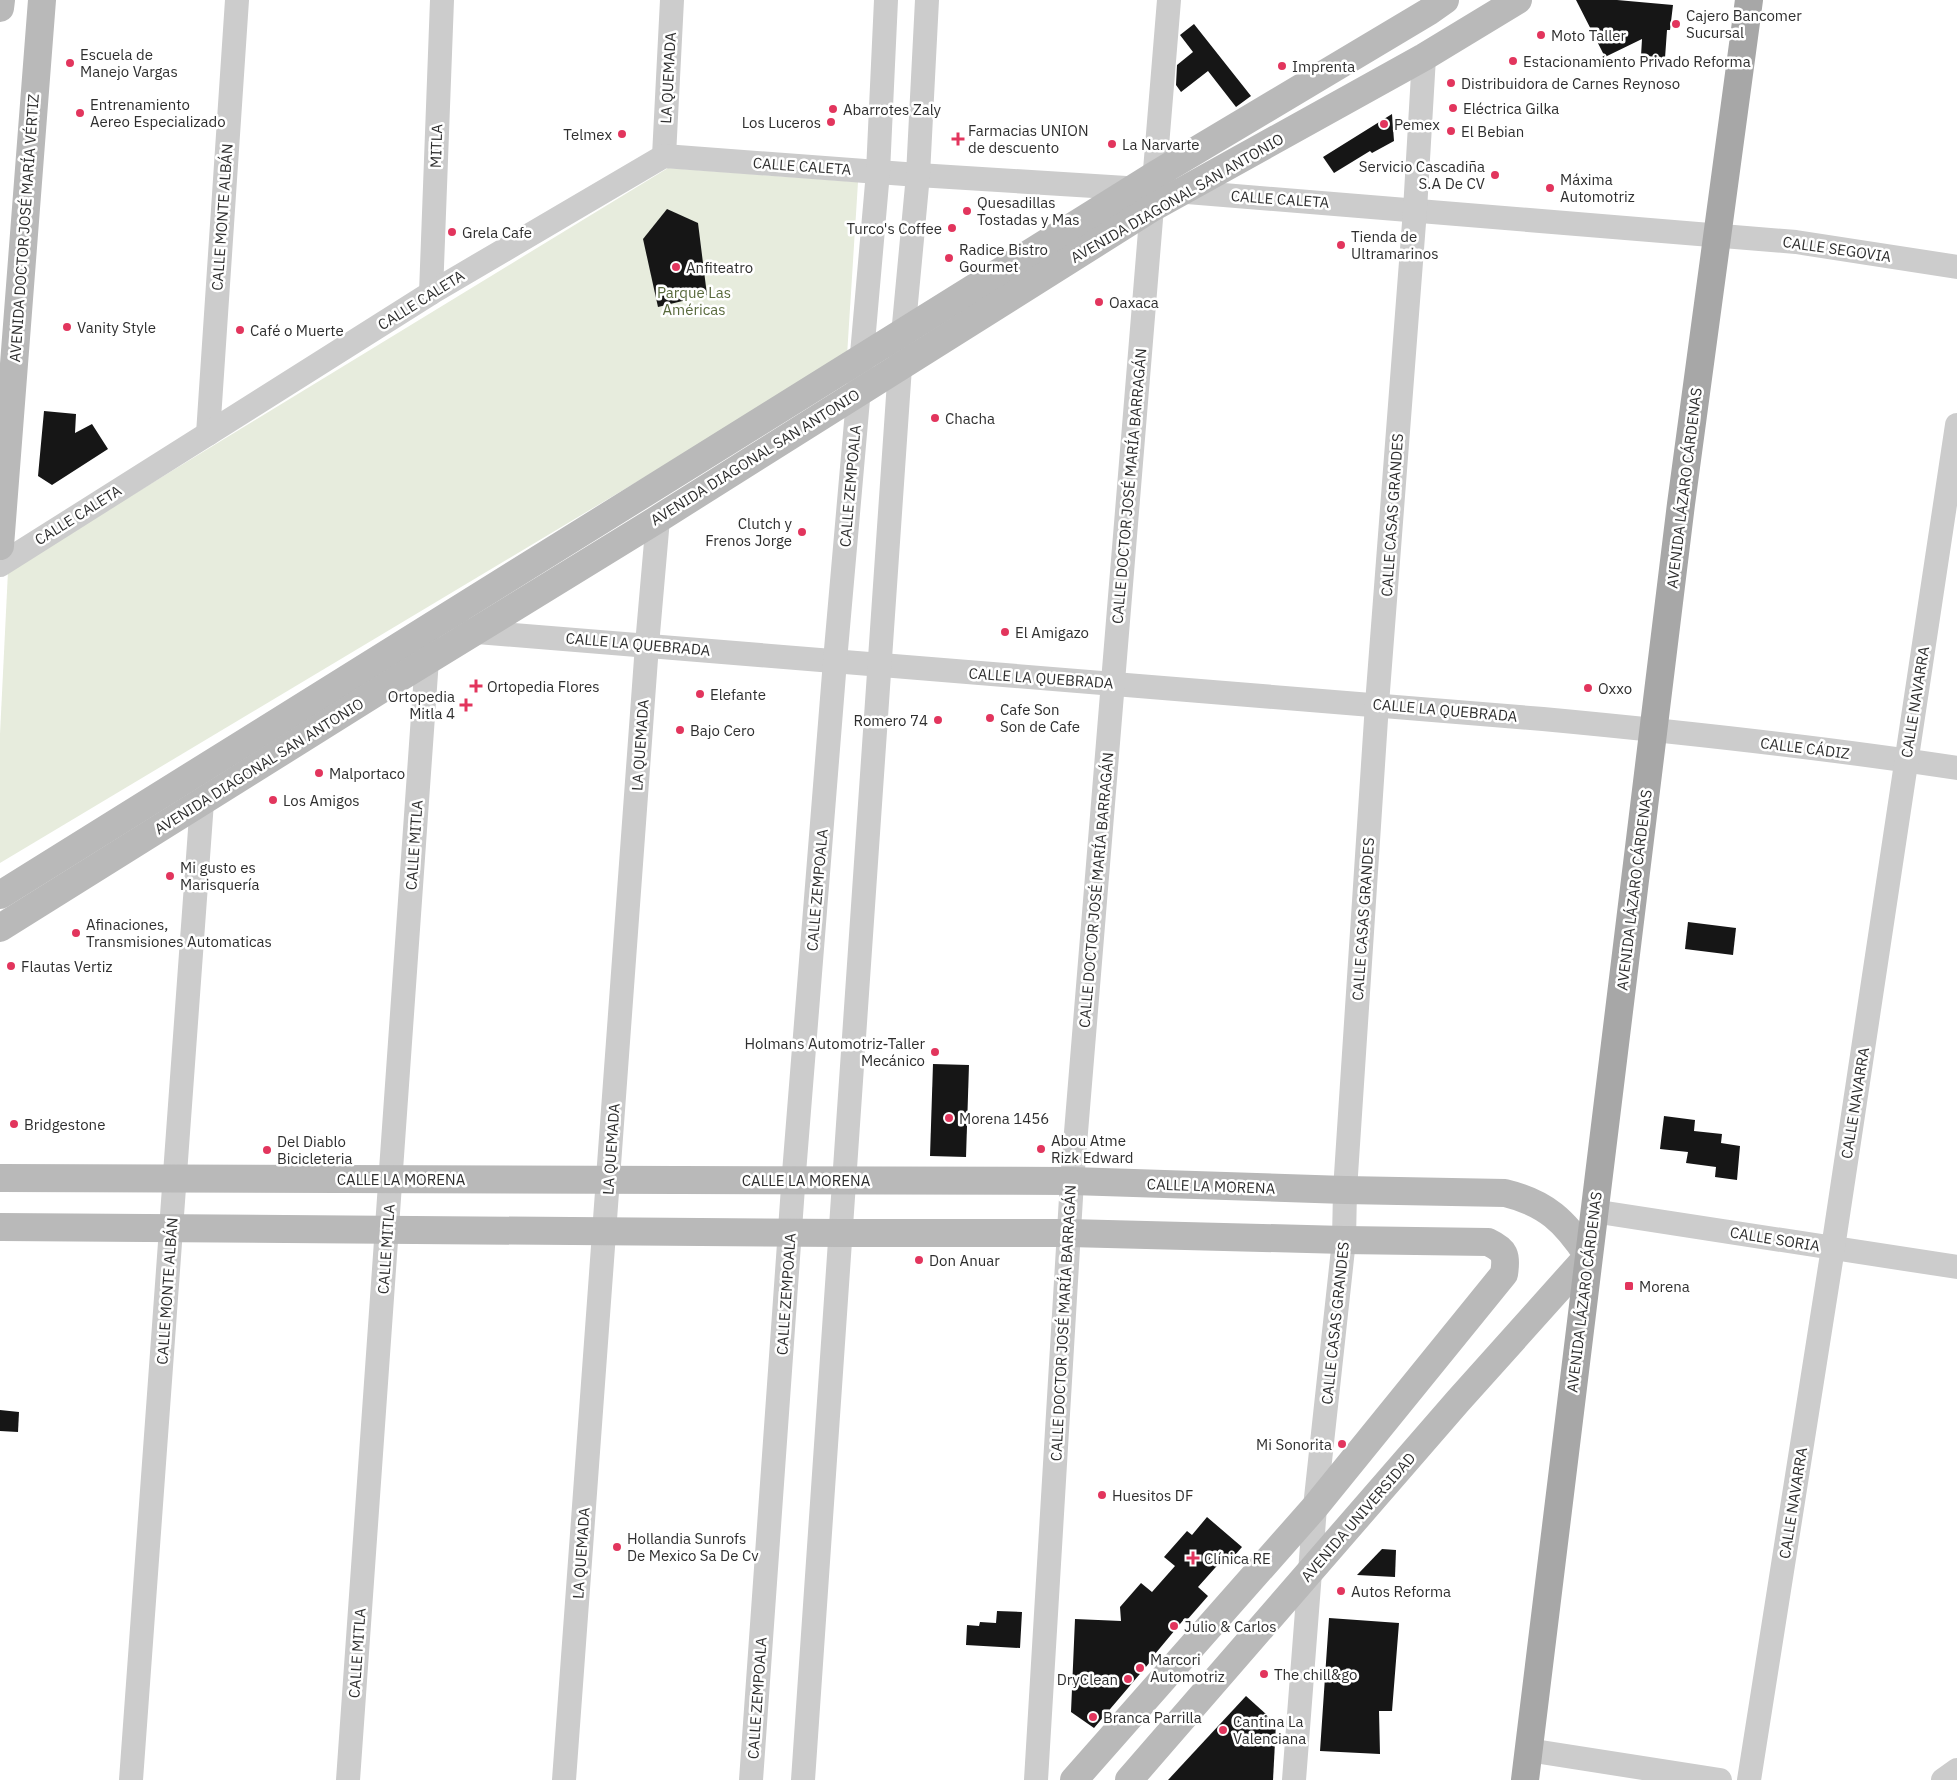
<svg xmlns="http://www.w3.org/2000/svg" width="1957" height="1780" viewBox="0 0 1957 1780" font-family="'IBM Plex Sans',sans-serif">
  <rect width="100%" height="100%" fill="#fff"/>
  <polygon fill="#e7ecdd" points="668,168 858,182 847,356 0,863 0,734 8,571"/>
  <g fill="#161616">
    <polygon points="1576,0 1617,0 1673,5 1670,30 1667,30 1665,58 1641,56 1642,39 1605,57"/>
    <polygon points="1194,24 1251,96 1236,107 1208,71 1181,92 1176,85 1177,65 1193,52 1180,35"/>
    <polygon points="1392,114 1394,141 1372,153 1370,151 1334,173 1323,157"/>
    <polygon points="667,209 698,223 707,295 658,307 643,239"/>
    <polygon points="44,411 76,414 75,433 92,424 108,449 52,485 38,476"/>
    <polygon points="1688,922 1736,928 1733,955 1685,949"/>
    <polygon points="933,1064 969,1065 966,1157 930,1156"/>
    <polygon points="1664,1116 1695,1120 1694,1131 1722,1134 1721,1143 1740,1146 1737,1180 1715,1177 1716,1167 1686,1163 1688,1152 1660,1149"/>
    <polygon points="0,1410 19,1412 18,1432 0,1431"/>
    <polygon points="1207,1517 1242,1547 1228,1563 1223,1559 1198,1587 1208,1596 1187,1620 1185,1618 1155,1654 1156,1655 1094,1728 1071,1712 1075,1619 1121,1621 1120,1607 1141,1583 1152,1592 1175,1566 1164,1557 1187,1531 1192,1535"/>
    <polygon points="1382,1549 1396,1550 1395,1577 1357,1575"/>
    <polygon points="997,1611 1022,1612 1020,1648 966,1645 967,1625 979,1626 980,1622 996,1623"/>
    <polygon points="1329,1618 1399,1623 1392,1711 1379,1711 1380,1754 1320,1751"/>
    <polygon points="1246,1696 1276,1723 1273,1780 1168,1780"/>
  </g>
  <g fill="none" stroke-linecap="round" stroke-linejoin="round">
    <g stroke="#ccc" stroke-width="24">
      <polyline points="664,156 672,0"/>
      <polyline points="1175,191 1796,242 1957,267"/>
      <polyline points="431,293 442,0"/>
      <polyline points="208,434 237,0"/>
      <polyline points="0,565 431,293 664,156 918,175 1142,189"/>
      <path d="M465 631 1543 719C1681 732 1820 747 1957 768"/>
      <polyline points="1593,1211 1957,1267"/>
      <polyline points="1528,1750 1720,1780"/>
      <polyline points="131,1780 202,802"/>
      <polyline points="348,1780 428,645"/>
      <polyline points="564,1780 647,645 658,519"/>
      <polyline points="751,1780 794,1173 835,661 878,172 886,0"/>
      <polyline points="803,1780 900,367 918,175 927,0"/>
      <polyline points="1036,1780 1072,1181 1169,0"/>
      <polyline points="1294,1780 1315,1507 1344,1240 1345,1190 1377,704 1415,210 1424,57"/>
      <polyline points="1749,1780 1833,1248 1957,425"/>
      <polyline points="1943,1780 1957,1770"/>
    </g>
    <g stroke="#b9b9b9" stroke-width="28">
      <polyline points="0,8 1,0"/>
      <polyline points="0,546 42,0"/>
      <polyline points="0,895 1155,175 1428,12 1445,0"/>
      <polyline points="0,928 401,677 658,519 1152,208 1424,57 1518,0"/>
      <path d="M0 1178 1072 1181 1345 1190 1505 1193C1546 1203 1565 1221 1588 1256L1458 1401 1129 1780"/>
      <path d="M0 1227 841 1233H1069L1344 1240 1488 1242C1505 1250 1507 1255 1504 1274L1315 1507 1074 1780"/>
    </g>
    <polyline stroke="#a7a7a7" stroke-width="28" points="1525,1780 1681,504 1749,0"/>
  </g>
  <g fill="#e2355d" stroke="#fff" stroke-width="2">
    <circle cx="1676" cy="24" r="5"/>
    <circle cx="1541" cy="35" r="5"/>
    <circle cx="1513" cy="61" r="5"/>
    <circle cx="70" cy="63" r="5"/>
    <circle cx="1282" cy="66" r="5"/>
    <circle cx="1451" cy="83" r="5"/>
    <circle cx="1453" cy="108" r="5"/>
    <circle cx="833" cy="109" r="5"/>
    <circle cx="80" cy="113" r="5"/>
    <circle cx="831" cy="122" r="5"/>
    <circle cx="1384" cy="124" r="5"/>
    <circle cx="1451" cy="131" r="5"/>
    <circle cx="622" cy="134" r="5"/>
    <path d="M955.5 131.5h5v5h5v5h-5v5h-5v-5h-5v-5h5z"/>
    <circle cx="1112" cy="144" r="5"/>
    <circle cx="1495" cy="175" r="5"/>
    <circle cx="1550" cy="188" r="5"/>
    <circle cx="967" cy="211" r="5"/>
    <circle cx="952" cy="228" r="5"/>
    <circle cx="452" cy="232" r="5"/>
    <circle cx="1341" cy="245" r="5"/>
    <circle cx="949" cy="258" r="5"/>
    <circle cx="676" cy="267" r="5"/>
    <circle cx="1099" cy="302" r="5"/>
    <circle cx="67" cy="327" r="5"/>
    <circle cx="240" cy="330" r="5"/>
    <circle cx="935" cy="418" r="5"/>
    <circle cx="802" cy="532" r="5"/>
    <circle cx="1005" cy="632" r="5"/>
    <path d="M473.5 678.5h5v5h5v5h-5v5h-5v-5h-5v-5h5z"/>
    <circle cx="1588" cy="688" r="5"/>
    <circle cx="700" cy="694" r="5"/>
    <path d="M463.5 697.5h5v5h5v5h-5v5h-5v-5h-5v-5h5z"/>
    <circle cx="990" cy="718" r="5"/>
    <circle cx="938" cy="720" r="5"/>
    <circle cx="680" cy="730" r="5"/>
    <circle cx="319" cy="773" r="5"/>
    <circle cx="273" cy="800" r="5"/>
    <circle cx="170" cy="876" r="5"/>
    <circle cx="76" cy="933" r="5"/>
    <circle cx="11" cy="966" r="5"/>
    <circle cx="935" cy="1052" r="5"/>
    <circle cx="949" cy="1118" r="5"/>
    <circle cx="14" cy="1124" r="5"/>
    <circle cx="1041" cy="1149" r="5"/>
    <circle cx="267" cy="1150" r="5"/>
    <circle cx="919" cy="1260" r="5"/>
    <rect x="1624" y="1281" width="10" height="10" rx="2.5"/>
    <circle cx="1342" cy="1444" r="5"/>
    <circle cx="1102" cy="1495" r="5"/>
    <circle cx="617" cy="1547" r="5"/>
    <path d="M1190.5 1550.5h5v5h5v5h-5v5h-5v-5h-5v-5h5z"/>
    <circle cx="1341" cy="1591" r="5"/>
    <circle cx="1174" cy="1626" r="5"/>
    <circle cx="1140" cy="1668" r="5"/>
    <circle cx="1264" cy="1674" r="5"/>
    <circle cx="1128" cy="1679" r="5"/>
    <circle cx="1093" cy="1717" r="5"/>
    <circle cx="1223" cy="1730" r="5"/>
  </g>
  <g text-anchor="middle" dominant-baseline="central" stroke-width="5" stroke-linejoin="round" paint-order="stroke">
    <g font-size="15" fill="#2f2f2f" stroke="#fff" text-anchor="start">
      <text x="1686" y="15">Cajero Bancomer<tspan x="1686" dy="17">Sucursal</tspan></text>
      <text x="1551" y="35">Moto Taller</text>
      <text x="80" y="54">Escuela de<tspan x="80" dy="17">Manejo Vargas</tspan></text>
      <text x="1523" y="61">Estacionamiento Privado Reforma</text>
      <text x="1292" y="66">Imprenta</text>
      <text x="1461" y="83">Distribuidora de Carnes Reynoso</text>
      <text x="90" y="104">Entrenamiento<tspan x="90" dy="17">Aereo Especializado</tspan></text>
      <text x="1463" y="108">Eléctrica Gilka</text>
      <text x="843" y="109">Abarrotes Zaly</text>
      <text x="821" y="122" text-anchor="end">Los Luceros</text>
      <text x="1394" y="124">Pemex</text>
      <text x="968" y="130">Farmacias UNION<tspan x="968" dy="17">de descuento</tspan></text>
      <text x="1461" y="131">El Bebian</text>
      <text x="612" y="134" text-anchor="end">Telmex</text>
      <text x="1122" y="144">La Narvarte</text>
      <text x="1485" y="166" text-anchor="end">Servicio Cascadiña<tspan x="1485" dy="17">S.A De CV</tspan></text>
      <text x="1560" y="179">Máxima<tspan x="1560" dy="17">Automotriz</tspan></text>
      <text x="977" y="202">Quesadillas<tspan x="977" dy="17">Tostadas y Mas</tspan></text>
      <text x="942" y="228" text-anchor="end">Turco's Coffee</text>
      <text x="462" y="232">Grela Cafe</text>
      <text x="1351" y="236">Tienda de<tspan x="1351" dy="17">Ultramarinos</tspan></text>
      <text x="959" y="249">Radice Bistro<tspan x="959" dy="17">Gourmet</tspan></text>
      <text x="686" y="267">Anfiteatro</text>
      <text x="1109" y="302">Oaxaca</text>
      <text x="77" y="327">Vanity Style</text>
      <text x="250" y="330">Café o Muerte</text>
      <text x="945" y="418">Chacha</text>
      <text x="792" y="523" text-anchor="end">Clutch y<tspan x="792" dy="17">Frenos Jorge</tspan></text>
      <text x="1015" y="632">El Amigazo</text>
      <text x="487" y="686">Ortopedia Flores</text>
      <text x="1598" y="688">Oxxo</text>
      <text x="710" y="694">Elefante</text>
      <text x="455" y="696" text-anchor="end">Ortopedia<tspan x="455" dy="17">Mitla 4</tspan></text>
      <text x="1000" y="709">Cafe Son<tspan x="1000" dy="17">Son de Cafe</tspan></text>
      <text x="928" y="720" text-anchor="end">Romero 74</text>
      <text x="690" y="730">Bajo Cero</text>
      <text x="329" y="773">Malportaco</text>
      <text x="283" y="800">Los Amigos</text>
      <text x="180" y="867">Mi gusto es<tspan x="180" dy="17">Marisquería</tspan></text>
      <text x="86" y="924">Afinaciones,<tspan x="86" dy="17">Transmisiones Automaticas</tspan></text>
      <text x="21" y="966">Flautas Vertiz</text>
      <text x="925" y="1043" text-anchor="end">Holmans Automotriz-Taller<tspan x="925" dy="17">Mecánico</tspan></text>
      <text x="959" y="1118">Morena 1456</text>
      <text x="24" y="1124">Bridgestone</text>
      <text x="1051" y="1140">Abou Atme<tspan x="1051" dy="17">Rizk Edward</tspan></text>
      <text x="277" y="1141">Del Diablo<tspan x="277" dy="17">Bicicleteria</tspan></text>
      <text x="929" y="1260">Don Anuar</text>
      <text x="1639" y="1286">Morena</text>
      <text x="1332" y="1444" text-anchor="end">Mi Sonorita</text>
      <text x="1112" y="1495">Huesitos DF</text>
      <text x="627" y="1538">Hollandia Sunrofs<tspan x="627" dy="17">De Mexico Sa De Cv</tspan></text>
      <text x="1204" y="1558">Clínica RE</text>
      <text x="1351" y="1591">Autos Reforma</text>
      <text x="1184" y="1626">Julio &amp; Carlos</text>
      <text x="1150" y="1659">Marcori<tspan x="1150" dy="17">Automotriz</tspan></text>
      <text x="1274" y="1674">The chill&amp;go</text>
      <text x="1118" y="1679" text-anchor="end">DryClean</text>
      <text x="1103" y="1717">Branca Parrilla</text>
      <text x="1233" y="1721">Cantina La<tspan x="1233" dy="17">Valenciana</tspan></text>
    </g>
    <g font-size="15" fill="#2f2f2f" stroke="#fff">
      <text transform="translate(668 78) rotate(-87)">LA QUEMADA</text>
      <text transform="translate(436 146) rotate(-88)">MITLA</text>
      <text transform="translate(802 166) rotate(4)">CALLE CALETA</text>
      <text transform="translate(1177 198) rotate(-30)">AVENIDA DIAGONAL SAN ANTONIO</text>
      <text transform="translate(1280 199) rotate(4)">CALLE CALETA</text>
      <text transform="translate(222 217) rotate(-86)">CALLE MONTE ALBÁN</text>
      <text transform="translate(24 228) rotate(-86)">AVENIDA DOCTOR JOSÉ MARÍA VÉRTIZ</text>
      <text transform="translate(1837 249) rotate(8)">CALLE SEGOVIA</text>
      <text transform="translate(421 300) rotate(-32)">CALLE CALETA</text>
      <text transform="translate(755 457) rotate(-32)">AVENIDA DIAGONAL SAN ANTONIO</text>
      <text transform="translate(850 486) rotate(-85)">CALLE ZEMPOALA</text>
      <text transform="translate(1129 486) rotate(-85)">CALLE DOCTOR JOSÉ MARÍA BARRAGÁN</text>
      <text transform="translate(1684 488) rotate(-83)">AVENIDA LÁZARO CÁRDENAS</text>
      <text transform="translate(78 515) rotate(-32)">CALLE CALETA</text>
      <text transform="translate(1392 515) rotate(-86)">CALLE CASAS GRANDES</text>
      <text transform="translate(638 644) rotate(5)">CALLE LA QUEBRADA</text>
      <text transform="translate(1041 678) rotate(4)">CALLE LA QUEBRADA</text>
      <text transform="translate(1915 702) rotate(-81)">CALLE NAVARRA</text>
      <text transform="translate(1445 710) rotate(5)">CALLE LA QUEBRADA</text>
      <text transform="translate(640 745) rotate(-86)">LA QUEMADA</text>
      <text transform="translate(1805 748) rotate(7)">CALLE CÁDIZ</text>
      <text transform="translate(259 766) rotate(-32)">AVENIDA DIAGONAL SAN ANTONIO</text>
      <text transform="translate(414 845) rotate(-86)">CALLE MITLA</text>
      <text transform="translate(817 890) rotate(-85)">CALLE ZEMPOALA</text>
      <text transform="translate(1096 890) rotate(-85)">CALLE DOCTOR JOSÉ MARÍA BARRAGÁN</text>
      <text transform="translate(1634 890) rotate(-83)">AVENIDA LÁZARO CÁRDENAS</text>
      <text transform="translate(1363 919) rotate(-86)">CALLE CASAS GRANDES</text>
      <text transform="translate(1855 1103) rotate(-81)">CALLE NAVARRA</text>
      <text transform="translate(611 1149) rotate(-86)">LA QUEMADA</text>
      <text x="401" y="1179">CALLE LA MORENA</text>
      <text x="806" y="1180">CALLE LA MORENA</text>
      <text transform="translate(1211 1186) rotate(2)">CALLE LA MORENA</text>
      <text transform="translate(1775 1239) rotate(9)">CALLE SORIA</text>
      <text transform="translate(386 1249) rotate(-86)">CALLE MITLA</text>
      <text transform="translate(167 1291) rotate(-86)">CALLE MONTE ALBÁN</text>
      <text transform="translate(1584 1292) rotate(-83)">AVENIDA LÁZARO CÁRDENAS</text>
      <text transform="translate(786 1294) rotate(-86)">CALLE ZEMPOALA</text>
      <text transform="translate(1063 1323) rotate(-87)">CALLE DOCTOR JOSÉ MARÍA BARRAGÁN</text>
      <text transform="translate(1335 1323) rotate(-84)">CALLE CASAS GRANDES</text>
      <text transform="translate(1793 1503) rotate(-81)">CALLE NAVARRA</text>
      <text transform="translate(1358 1517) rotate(-49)">AVENIDA UNIVERSIDAD</text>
      <text transform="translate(581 1553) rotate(-86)">LA QUEMADA</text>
      <text transform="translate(357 1653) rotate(-86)">CALLE MITLA</text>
      <text transform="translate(757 1698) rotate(-86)">CALLE ZEMPOALA</text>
    </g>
    <g font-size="15" fill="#596a3d" stroke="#fff">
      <text x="694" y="292">Parque Las<tspan x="694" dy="17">Américas</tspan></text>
    </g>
  </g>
</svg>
